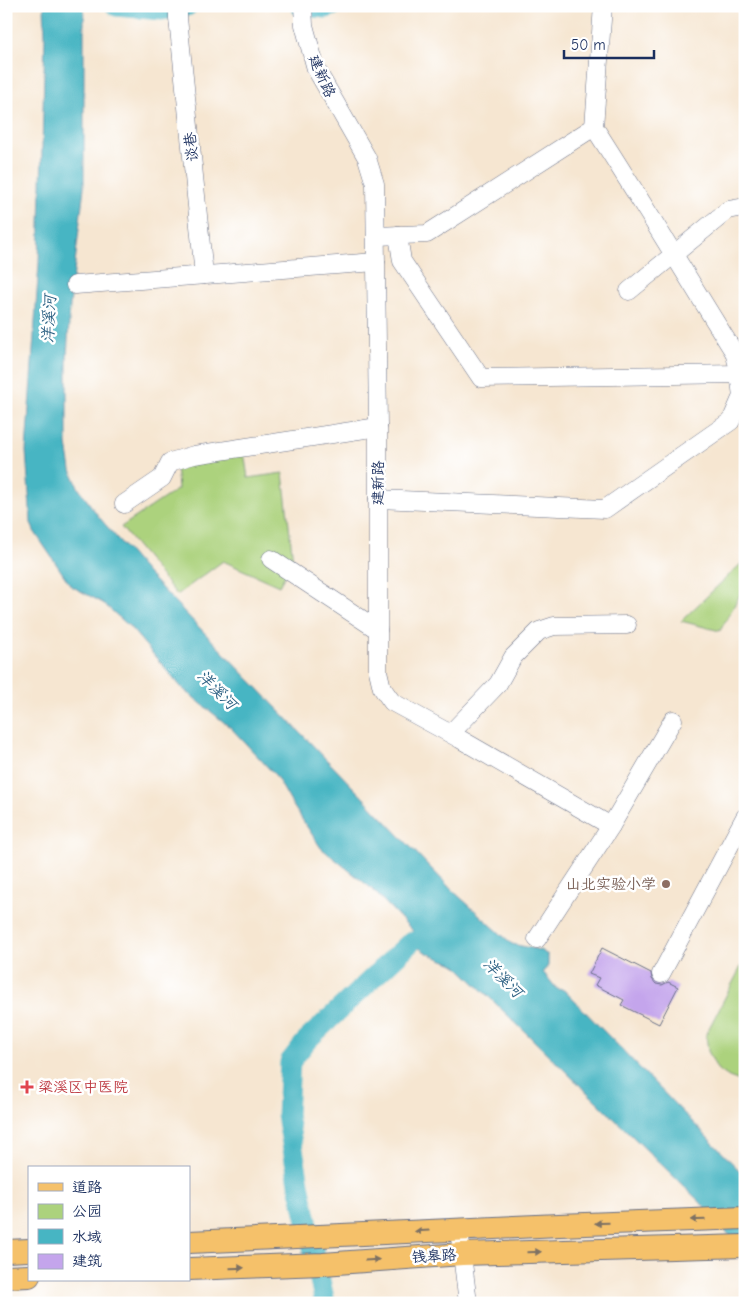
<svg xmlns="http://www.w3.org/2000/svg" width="751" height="1309" viewBox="0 0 751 1309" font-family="'Comic Neue','LXGW WenKai TC',sans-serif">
  <rect width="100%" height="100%" fill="#fff"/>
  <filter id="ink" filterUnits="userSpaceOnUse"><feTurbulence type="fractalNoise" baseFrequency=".02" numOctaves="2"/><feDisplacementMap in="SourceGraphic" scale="10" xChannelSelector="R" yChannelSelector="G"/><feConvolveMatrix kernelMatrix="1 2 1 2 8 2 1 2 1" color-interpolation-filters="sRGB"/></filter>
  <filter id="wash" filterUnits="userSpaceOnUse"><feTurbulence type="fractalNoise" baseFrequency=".0096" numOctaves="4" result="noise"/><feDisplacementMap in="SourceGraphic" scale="20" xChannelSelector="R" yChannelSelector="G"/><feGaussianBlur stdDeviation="1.12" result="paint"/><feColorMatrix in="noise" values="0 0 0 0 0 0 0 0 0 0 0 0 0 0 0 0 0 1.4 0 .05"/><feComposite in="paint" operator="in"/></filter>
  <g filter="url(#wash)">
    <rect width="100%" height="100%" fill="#f6e6d1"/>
    <g fill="#acd27d" stroke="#64806e">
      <polygon points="244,452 248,478 283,473 293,561 279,586 223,561 177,595 121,527 178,489 176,465"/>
      <polygon points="745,560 745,586 720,631 681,621"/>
      <polygon points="745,959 745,1083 729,1077 717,1069 708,1051 706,1034"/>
    </g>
    <path fill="#47b5c3" stroke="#317290" d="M44 6H84V187L70 305 67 357V444L71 470 79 489 99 517 146 572 452 890 512 944 540 950 548 955V966L543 972 557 989 564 990 745 1176V1253L700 1202 456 965C442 959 415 951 409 937L413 931 371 888 321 848 292 804 276 776 231 728 182 688 129 626 103 603 71 586 34 531 31 523 26 451 39 263 45 35Z"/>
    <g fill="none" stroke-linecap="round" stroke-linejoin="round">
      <g stroke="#47b5c3" stroke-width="21">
        <polyline points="116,6 162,10 187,6"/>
        <polyline points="301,6 326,8 332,6"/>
        <polyline points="325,1303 300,1189 287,1115 290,1062 308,1039 411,942"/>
      </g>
    </g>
    <g id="blocks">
      <polygon fill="#c4a5ec" points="602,948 651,973 652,979 656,984 662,985 668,982 678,987 659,1024 621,1005 624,1000 595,985 599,978 589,974"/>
    </g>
  </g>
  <g filter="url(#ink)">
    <use href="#blocks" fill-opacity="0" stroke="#686f86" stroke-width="1"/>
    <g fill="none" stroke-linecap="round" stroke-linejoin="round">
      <defs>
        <g id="minor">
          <polyline points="178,6 178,18 204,275"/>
          <polyline points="303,6 304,25 316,69 367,158 375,184 378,427 378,671 382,688 392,702 460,739 611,826"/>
          <polyline points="594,127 603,6"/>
          <polyline points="398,235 402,261 481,378 739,374"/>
          <path d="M376 236 427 234 594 127C642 201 687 277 734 352L738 366 742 396 731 421 605 509 378 499"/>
          <polyline points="75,285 376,262"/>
          <polyline points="629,291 728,210 745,207"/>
          <polyline points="124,504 162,478 170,462 194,455 378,427"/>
          <polyline points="271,559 378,630"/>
          <polyline points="451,733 498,684 513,657 539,631 554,626 627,625"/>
          <polyline points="537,939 611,826 673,720"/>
          <polyline points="661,974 745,817"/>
          <polyline points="459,1230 468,1303"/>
        </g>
        <g id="major">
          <polyline points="189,1242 559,1225 745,1218"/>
          <polyline points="6,1251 29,1250"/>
          <polyline points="189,1269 323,1264 462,1254 745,1246"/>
          <polyline points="6,1277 29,1276"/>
        </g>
      </defs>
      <use href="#minor" stroke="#686f86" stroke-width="19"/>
      <use href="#major" stroke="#686f86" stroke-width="24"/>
      <use href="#minor" stroke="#fff" stroke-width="18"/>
      <use href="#major" stroke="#f5c16b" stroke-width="22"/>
    </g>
    <defs><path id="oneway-solid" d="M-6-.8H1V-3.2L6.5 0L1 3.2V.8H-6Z" transform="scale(1.25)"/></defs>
    <g fill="#7d7164">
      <use href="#oneway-solid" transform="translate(698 1220) rotate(178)"/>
      <use href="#oneway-solid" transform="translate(602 1223) rotate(178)"/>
      <use href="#oneway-solid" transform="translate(422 1231) rotate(177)"/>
      <use href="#oneway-solid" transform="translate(534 1252) rotate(-1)"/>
      <use href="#oneway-solid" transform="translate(372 1260) rotate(-4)"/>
      <use href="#oneway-solid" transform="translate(237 1268) rotate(-2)"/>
    </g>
  </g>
  <circle fill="#8d6e63" stroke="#fff" stroke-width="2" cx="666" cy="884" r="5"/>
  <path fill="#e0444e" stroke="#fff" stroke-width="2" d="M24.5 1079.5h5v5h5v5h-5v5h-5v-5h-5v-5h5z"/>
  <g text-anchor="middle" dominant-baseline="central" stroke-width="5" stroke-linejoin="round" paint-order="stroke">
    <g font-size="15" fill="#1b2f5e" stroke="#fff">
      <text transform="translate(322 76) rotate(66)">建新路</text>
      <text transform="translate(191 147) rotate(-96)">谈巷</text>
      <text transform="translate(378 483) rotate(-90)">建新路</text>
      <text transform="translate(434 1256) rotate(-4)">钱皋路</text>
    </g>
    <g font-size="15" fill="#785e54" stroke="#fff" text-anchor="end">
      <text x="656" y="884">山北实验小学</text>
    </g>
    <g font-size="15" fill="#be3a42" stroke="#fff" text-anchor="start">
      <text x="38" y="1087">梁溪区中医院</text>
    </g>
    <g font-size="16" font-style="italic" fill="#2a5e81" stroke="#fff">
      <text transform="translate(49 319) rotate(-87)">洋溪河</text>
      <text transform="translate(217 690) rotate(45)">洋溪河</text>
      <text transform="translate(503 978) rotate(45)">洋溪河</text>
    </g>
  </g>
  <rect width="751" height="1309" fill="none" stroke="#fff" stroke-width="25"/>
  <rect x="28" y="1166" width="162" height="115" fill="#ffffff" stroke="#a4acbf"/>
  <rect x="38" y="1183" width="25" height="8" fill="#f5c16b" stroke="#a4acbf"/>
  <text x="72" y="1192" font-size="15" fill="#1b2f5e">道路</text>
  <rect x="38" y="1204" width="25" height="15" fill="#acd27d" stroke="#a4acbf"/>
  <text x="72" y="1216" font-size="15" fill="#1b2f5e">公园</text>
  <rect x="38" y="1229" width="25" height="15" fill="#47b5c3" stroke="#a4acbf"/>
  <text x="72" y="1242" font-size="15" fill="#1b2f5e">水域</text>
  <rect x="38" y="1254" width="25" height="15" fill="#c4a5ec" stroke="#a4acbf"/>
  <text x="72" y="1266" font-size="15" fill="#1b2f5e">建筑</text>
  <path d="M564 50v8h90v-8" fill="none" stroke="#1b2f5e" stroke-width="2.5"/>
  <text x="571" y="50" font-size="15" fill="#1b2f5e" stroke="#ffffff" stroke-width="4" paint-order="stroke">50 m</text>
</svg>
